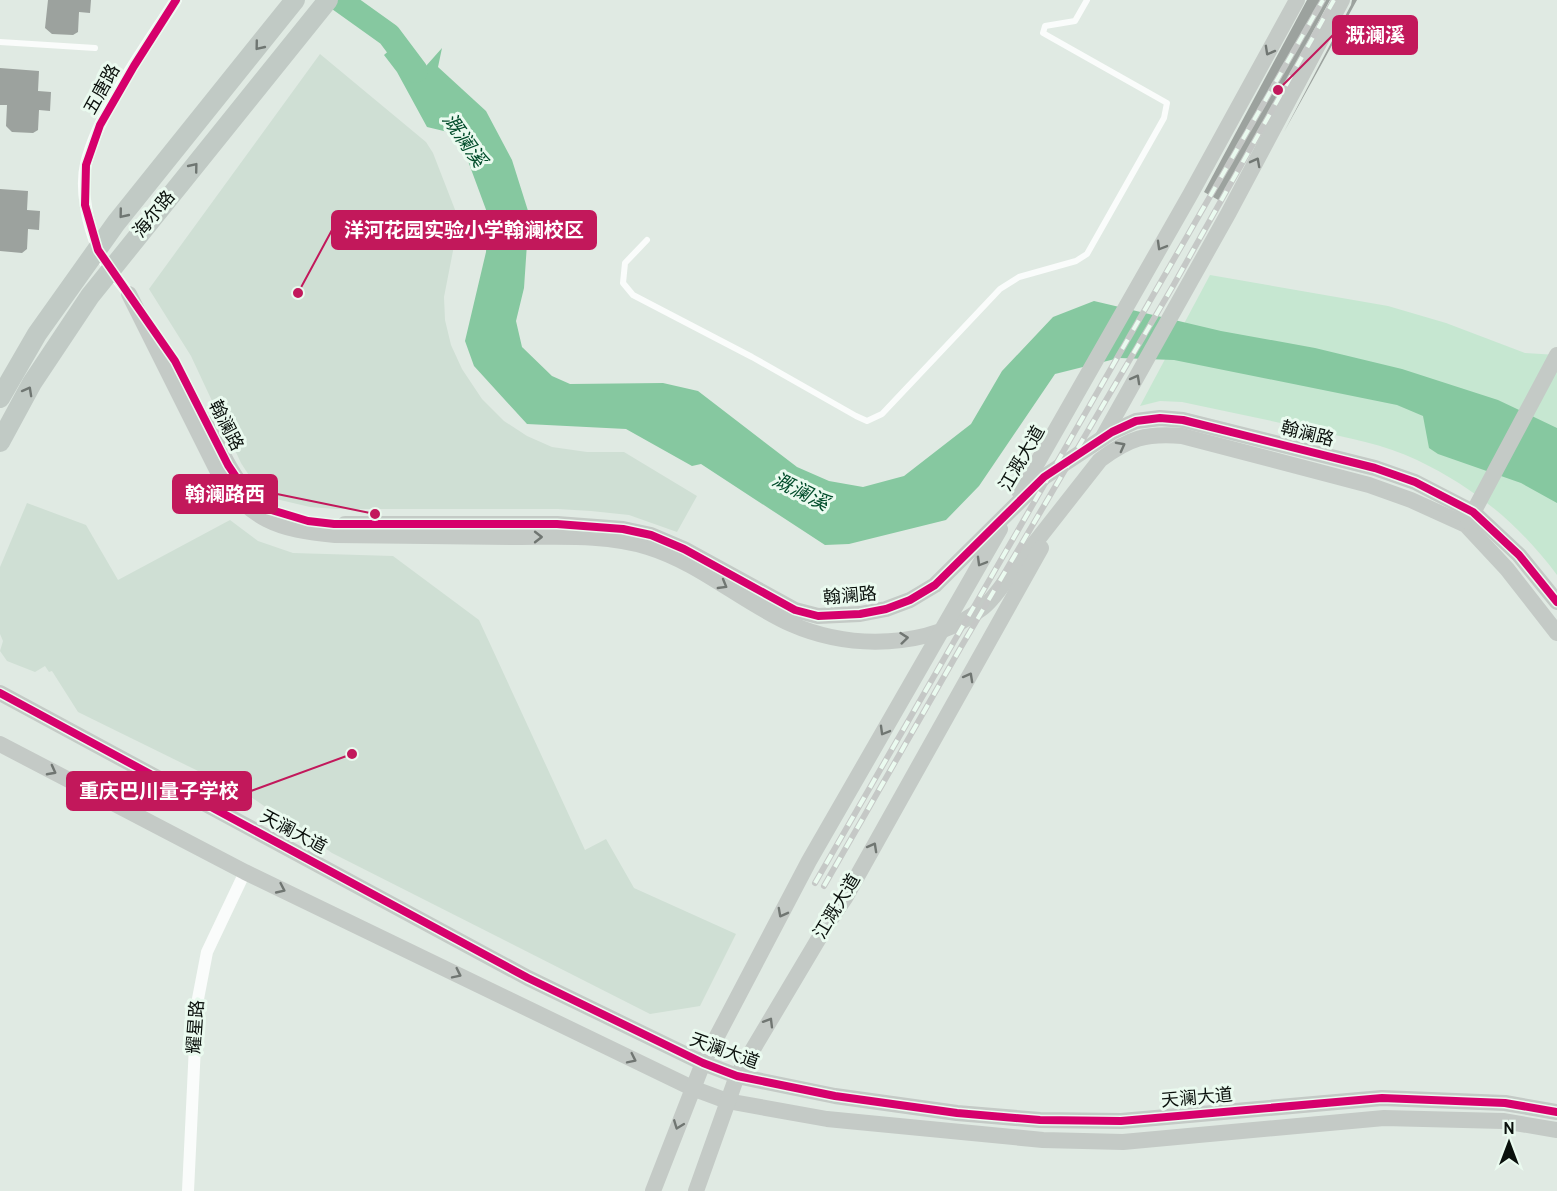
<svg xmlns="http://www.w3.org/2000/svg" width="1557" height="1191" viewBox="0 0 1557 1191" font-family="Overpass,'Noto Sans SC',sans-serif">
  <rect width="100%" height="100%" fill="#e0eae3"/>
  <g fill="#cfdfd4">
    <polygon points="320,54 426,142 433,153 459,220 444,297 445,320 451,345 462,369 482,399 504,421 527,436 552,447 587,452 624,452 697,496 677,532 629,515 591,511 558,509 336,509 310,507 276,499 263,491 252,480 241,463 191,356 149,289"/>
    <polygon points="27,503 86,525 118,580 230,520 258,541 293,553 393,556 479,620 585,850 606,839 634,888 736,934 700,1006 650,1014 332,853 251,797 78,712 52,671 49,672 45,666 35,672 7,661 0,651 3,641 0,634 0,567"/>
  </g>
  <path fill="#c6e7d1" d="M1210 275 1388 306 1446 323 1525 353 1557 355V575C1519 524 1475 488 1417 460 1384 444 1347 438 1312 430 1268 420 1225 411 1182 402L1160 401 1140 406Z"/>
  <polygon fill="#86c8a0" points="402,39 426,66 442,48 438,67 486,111 512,160 529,214 524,288 516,321 522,347 552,376 570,384 663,383 698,391 797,467 829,481 863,487 904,476 971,424 1002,371 1053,317 1094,301 1221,331 1315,348 1402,369 1498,400 1557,428 1557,503 1521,483 1438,454 1429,448 1423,416 1397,405 1174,360 1119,358 1055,374 979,486 946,520 849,544 825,545 701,464 692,466 626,429 527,424 474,366 465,341 486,252 488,215 468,161 448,132 427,127 397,72 384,55"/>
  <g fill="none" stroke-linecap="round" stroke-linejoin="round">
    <polyline stroke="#86c8a0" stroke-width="24" points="340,0 389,35 416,71"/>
  </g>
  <g fill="#9ca29e">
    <polygon points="48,0 91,0 90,13 79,12 78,32 73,35 52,34 45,28"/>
    <polygon points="1307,0 1330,0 1222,202 1204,192"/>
    <polygon points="1352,0 1357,0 1284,132 1351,5"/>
    <polygon points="0,68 39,71 38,91 51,92 50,111 39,110 38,130 33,133 12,132 6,126 7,105 0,105"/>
    <polygon points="0,189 28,191 27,210 40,211 39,230 28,229 27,249 22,253 0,251"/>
  </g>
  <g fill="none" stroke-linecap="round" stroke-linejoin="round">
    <g stroke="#fafcfb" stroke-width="6">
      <polyline points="0,42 95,48"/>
      <polyline points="647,240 625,263 623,283 633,295 752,357 856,416 867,421 882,414 1000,289 1019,277 1076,261 1087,254 1164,118 1167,103 1043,33 1045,26 1075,21 1087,0"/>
    </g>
    <g stroke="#fafcfb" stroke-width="12">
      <path d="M129 294C119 280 104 265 98 249 88 226 80 189 86 164 99 110 146 47 176 0"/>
      <polyline points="188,1191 197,1004 207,952 245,872"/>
    </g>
    <g stroke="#c4cac6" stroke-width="16">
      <path d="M129 294 217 470C249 520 278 530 335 535 396 536 456 536 517 537 560 537 606 534 648 547 700 563 742 602 791 624 850 650 929 649 981 609 995 599 1005 580 1016 567 1044 531 1072 496 1100 460 1129 438 1146 433 1182 436L1369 485 1411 500 1466 525 1507 569 1557 633"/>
      <path d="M207 423C223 454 237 492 270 510"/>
      <polyline points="1103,437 1228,214 1342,0"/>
      <polyline points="1020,493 1190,195 1297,0"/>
      <polyline points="1468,522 1557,355"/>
      <polyline points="345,524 557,524 623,529 651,535 684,549 795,610 818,616 860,614 886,609 910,600 935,585 1044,477 1112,432 1136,421 1160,418 1183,420 1375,468 1415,482 1473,512 1519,555 1557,602"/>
      <polyline points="0,693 528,978 703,1063 737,1076 835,1096 957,1113 1040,1120 1121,1121 1382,1098 1505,1103 1557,1112"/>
      <polyline points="0,744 245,872 692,1088 727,1101 827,1119 1043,1140 1123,1142 1384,1118 1503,1121 1557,1130"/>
      <polyline points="653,1191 703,1063 809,861 1000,529"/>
      <polyline points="696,1191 737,1076 828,923 845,898 1041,548"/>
    </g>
    <g stroke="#c1cac5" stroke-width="20">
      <polyline points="0,398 37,334 116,223 295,0"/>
      <polyline points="0,442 32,383 90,296 328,0"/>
    </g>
    <defs>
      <g id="rail">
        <polyline points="815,883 1323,0"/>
        <polyline points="824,886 961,647 1173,286 1334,0"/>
      </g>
    </defs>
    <use href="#rail" stroke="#c5c8c6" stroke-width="6"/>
    <use href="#rail" stroke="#eafaef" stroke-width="4" stroke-dasharray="11" stroke-linecap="butt"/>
    <defs>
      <g id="cycleway">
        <polyline points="176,0 134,66 100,125 86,165 85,205 98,250 175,361 228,465 240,483 252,497 268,509 308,521 334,524 557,524 623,529 651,535 684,549 795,610 818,616 860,614 886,609 910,600 935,585 1044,477 1112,432 1136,421 1160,418 1183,420 1375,468 1415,482 1473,512 1519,555 1557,602"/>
        <polyline points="0,693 528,978 703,1063 737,1076 835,1096 957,1113 1040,1120 1121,1121 1382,1098 1505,1103 1557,1112"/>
      </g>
    </defs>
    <use href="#cycleway" stroke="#eafaef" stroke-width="11"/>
    <use href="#cycleway" stroke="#d6006c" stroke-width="8"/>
  </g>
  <defs><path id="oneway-chevron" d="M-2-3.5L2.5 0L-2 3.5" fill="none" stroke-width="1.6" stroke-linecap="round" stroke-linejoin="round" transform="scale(1.5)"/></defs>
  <g stroke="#6f7672">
    <use href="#oneway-chevron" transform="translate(259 46) rotate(129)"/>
    <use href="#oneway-chevron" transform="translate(194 167) rotate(-51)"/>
    <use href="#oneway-chevron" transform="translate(123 214) rotate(129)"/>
    <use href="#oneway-chevron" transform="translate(28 391) rotate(-61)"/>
  </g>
  <g stroke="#707672">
    <use href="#oneway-chevron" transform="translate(1269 51) rotate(119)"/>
    <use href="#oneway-chevron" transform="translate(1256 162) rotate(-62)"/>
    <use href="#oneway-chevron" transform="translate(1161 246) rotate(120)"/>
    <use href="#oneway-chevron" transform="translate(1136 379) rotate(-61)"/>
    <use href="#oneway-chevron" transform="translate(1121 446) rotate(-28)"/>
    <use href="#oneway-chevron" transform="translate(538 537)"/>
    <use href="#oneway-chevron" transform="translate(981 562) rotate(120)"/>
    <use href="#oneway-chevron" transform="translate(723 585) rotate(30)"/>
    <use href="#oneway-chevron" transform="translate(904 638) rotate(-6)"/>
    <use href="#oneway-chevron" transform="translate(969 677) rotate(-61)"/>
    <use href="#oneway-chevron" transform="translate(884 731) rotate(120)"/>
    <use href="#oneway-chevron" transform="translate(52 771) rotate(28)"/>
    <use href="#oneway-chevron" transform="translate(873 847) rotate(-61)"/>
    <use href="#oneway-chevron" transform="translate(281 889) rotate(25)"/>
    <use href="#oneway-chevron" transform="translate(782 913) rotate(118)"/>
    <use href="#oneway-chevron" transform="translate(457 974) rotate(26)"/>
    <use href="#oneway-chevron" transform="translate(769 1022) rotate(-59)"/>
    <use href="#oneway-chevron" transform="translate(632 1059) rotate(26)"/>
    <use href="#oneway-chevron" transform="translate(678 1125) rotate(111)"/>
  </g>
  <g text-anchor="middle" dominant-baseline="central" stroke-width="6" stroke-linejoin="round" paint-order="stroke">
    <g font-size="18" fill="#0a100c" stroke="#eafaef">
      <text transform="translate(103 90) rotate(-61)">五唐路</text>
      <text transform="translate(155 215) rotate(-51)">海尔路</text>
      <text transform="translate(225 426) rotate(63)">翰澜路</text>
      <text transform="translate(1307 435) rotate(14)">翰澜路</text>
      <text transform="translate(1023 459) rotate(-60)">江溉大道</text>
      <text transform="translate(850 597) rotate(-5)">翰澜路</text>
      <text transform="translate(293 833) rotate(28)">天澜大道</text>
      <text transform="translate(838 907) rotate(-59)">江溉大道</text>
      <text transform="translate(197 1027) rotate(-86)">耀星路</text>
      <text transform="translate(724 1052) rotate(20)">天澜大道</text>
      <text transform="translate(1197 1099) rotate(-5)">天澜大道</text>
    </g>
    <g font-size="20" font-style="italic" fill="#014c2a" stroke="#eafaef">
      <text transform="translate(463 141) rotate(55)">溉澜溪</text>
      <text transform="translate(800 493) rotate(26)">溉澜溪</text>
    </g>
  </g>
  <path fill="none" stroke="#c2185b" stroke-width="2" d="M1278 90L1333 35M298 293L332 230M375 514L277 494M352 754L251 791"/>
  <g fill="#c2185b" stroke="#eafaef" stroke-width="2">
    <circle cx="1278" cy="90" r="6"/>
    <circle cx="298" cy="293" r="6"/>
    <circle cx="375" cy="514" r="6"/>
    <circle cx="352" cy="754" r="6"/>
  </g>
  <g fill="#c2185b" stroke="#c2185b" stroke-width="2">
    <rect x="1333" y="16" width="84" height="38" rx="6"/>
    <rect x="332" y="211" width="264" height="38" rx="6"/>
    <rect x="173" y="475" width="104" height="38" rx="6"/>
    <rect x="67" y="772" width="184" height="38" rx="6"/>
  </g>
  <g font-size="20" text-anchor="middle" font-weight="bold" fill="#fff">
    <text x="1375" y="42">溉澜溪</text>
    <text x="464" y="237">洋河花园实验小学翰澜校区</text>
    <text x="225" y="501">翰澜路西</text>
    <text x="159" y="798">重庆巴川量子学校</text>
  </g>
  <g transform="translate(1509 1143)" stroke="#eafaef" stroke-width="4.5" paint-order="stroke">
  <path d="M0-4.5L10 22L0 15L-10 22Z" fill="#0a100c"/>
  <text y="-9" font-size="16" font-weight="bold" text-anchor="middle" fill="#0a100c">N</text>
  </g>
</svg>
